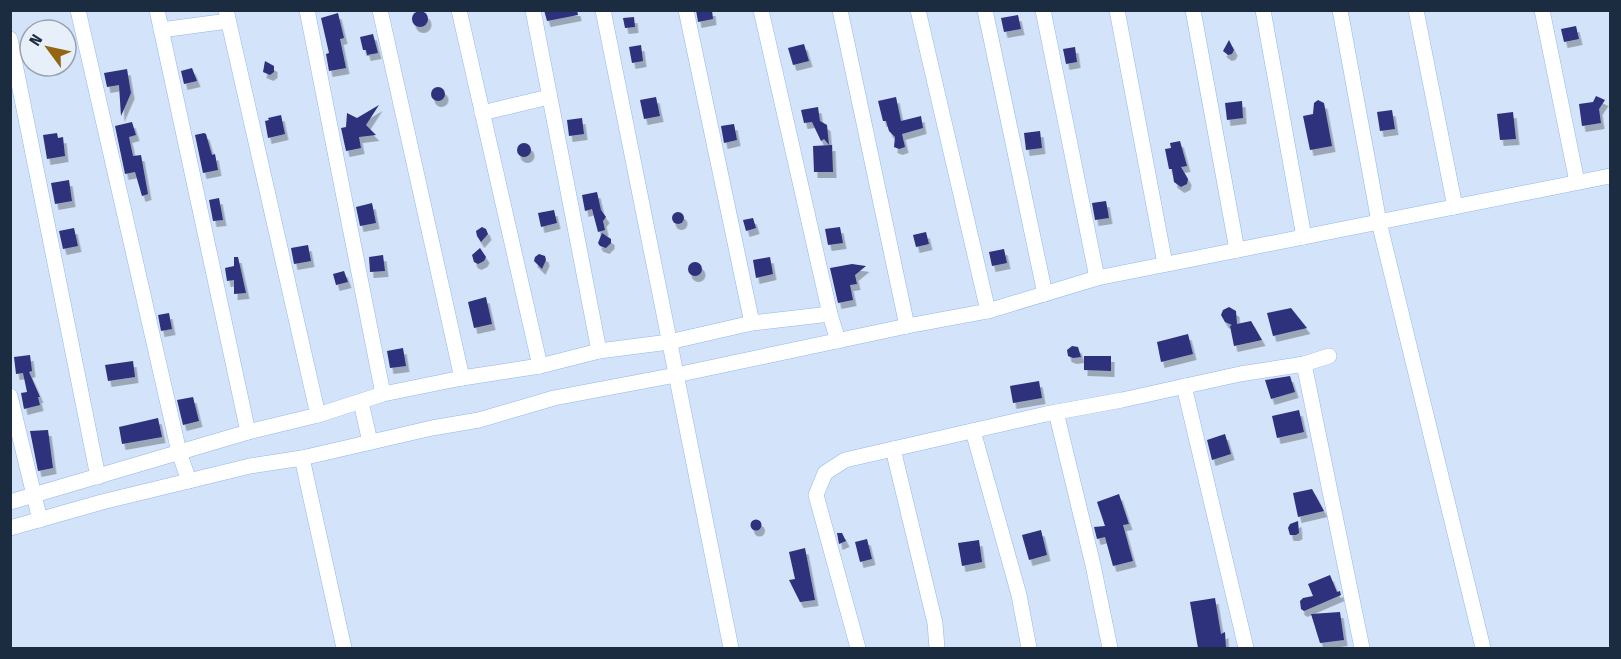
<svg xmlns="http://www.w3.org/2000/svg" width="1621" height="659" viewBox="0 0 1621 659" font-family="'Fira Sans Condensed',sans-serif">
  <defs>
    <filter id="shadow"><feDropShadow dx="3.5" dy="6" stdDeviation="0" flood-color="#0004"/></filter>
  </defs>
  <rect width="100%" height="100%" fill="#d3e3f9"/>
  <g fill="#2d307d" filter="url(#shadow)">
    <polygon points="544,10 577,10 578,15 547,21"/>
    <polygon points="696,10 712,10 713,19 698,22"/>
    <circle cx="420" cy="19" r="8"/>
    <polygon points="338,13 344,38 340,39 346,68 329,71 326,54 329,53 321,18"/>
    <polygon points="1018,15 1021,29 1004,32 1001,18"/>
    <polygon points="634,17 635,27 625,28 623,18"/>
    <polygon points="1576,26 1579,39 1564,42 1561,29"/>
    <polygon points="373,34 378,53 367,55 366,50 363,50 360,37"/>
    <polygon points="1229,40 1234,50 1232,54 1228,55 1223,51"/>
    <polygon points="804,44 809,61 793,65 788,48"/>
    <polygon points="641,45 643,61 632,63 629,47"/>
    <polygon points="1075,47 1077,62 1066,64 1063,49"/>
    <polygon points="265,61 274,66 274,72 270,75 263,72"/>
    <polygon points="192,68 197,81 184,84 181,71"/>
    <polygon points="127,69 131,93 121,116 119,85 107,87 104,73"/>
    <circle cx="438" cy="94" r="7"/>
    <polygon points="1596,96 1605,100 1599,109 1601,123 1582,126 1579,104 1593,102"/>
    <polygon points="656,97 660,116 644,119 640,100"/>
    <polygon points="896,97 901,121 921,116 923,128 902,134 905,147 899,149 894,147 895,137 889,131 886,121 883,121 878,101"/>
    <polygon points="1318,100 1324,103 1332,146 1310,150 1303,116 1313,114 1314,103"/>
    <polygon points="1242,101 1243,118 1227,120 1225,103"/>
    <polygon points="379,105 366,125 376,135 359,137 361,148 346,151 341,128 346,127 347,113 357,118"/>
    <polygon points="818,107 820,121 827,125 829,145 824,139 821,141 812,122 804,123 801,110"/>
    <polygon points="1392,110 1395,129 1380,131 1377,112"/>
    <polygon points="1513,112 1516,139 1500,140 1497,114"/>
    <polygon points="281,115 285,134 268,138 265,121 269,120 268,118"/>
    <polygon points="582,118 584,134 569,136 567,120"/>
    <polygon points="132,122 136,135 129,137 133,156 141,155 148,194 142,196 135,172 125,174 115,126"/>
    <polygon points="734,124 737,140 724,143 721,126"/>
    <polygon points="1040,131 1042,148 1026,150 1024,133"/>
    <polygon points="57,133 58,138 63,137 65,156 47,159 43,135"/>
    <polygon points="204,133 206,134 212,155 215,154 218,170 203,173 195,135"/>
    <polygon points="1180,141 1187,166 1181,167 1188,179 1187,184 1181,187 1174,182 1172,169 1169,169 1165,149 1171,148 1170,143"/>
    <circle cx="524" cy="150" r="7"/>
    <polygon points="832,145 833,172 814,172 813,146"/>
    <polygon points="69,180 72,201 55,204 51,183"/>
    <polygon points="597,192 601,210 606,217 603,221 605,230 598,232 592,209 585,211 582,195"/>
    <polygon points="219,198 223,220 213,221 209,200"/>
    <polygon points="1106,201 1109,218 1095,220 1092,203"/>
    <polygon points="372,203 376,223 360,226 356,207"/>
    <polygon points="554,210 557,223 541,227 538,213"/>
    <circle cx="678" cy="218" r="6"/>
    <polygon points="753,218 756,228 746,231 743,220"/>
    <polygon points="482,227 486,229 488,234 481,242 477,236 476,231"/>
    <polygon points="840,227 843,243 828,245 825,229"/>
    <polygon points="74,228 78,246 63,249 59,231"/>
    <polygon points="926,232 929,244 916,247 913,235"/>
    <polygon points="602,233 611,239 611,243 606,248 600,246 598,243"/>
    <polygon points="308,245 311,261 294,264 291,248"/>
    <polygon points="480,248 486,257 484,261 478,264 474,262 472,255"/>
    <polygon points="1004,249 1007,263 992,266 989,252"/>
    <polygon points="539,254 545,256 546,260 542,269 534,261 535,257"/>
    <polygon points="383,255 385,271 370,272 369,257"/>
    <polygon points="234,257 238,257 246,293 234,294 234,280 227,281 225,268 234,266"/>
    <polygon points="770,257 773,274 756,278 753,260"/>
    <circle cx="695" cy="269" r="7"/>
    <polygon points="852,264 866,266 855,275 857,284 850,285 853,300 838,303 830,268"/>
    <polygon points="344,271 348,282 336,285 333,274"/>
    <polygon points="486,297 492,324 474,328 468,302"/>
    <polygon points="1229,307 1236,311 1237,324 1251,321 1262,340 1234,346 1230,326 1232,325 1225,322 1221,315 1223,310"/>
    <polygon points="1291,308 1307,328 1273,336 1267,313"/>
    <polygon points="169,313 172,329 161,331 158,315"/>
    <polygon points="1188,334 1193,354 1161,362 1157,342"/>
    <polygon points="1072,346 1078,347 1081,357 1073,358 1068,356 1067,350"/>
    <polygon points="403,348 406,366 390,368 387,351"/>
    <polygon points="30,355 32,371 29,372 40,397 38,397 40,405 24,409 21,393 27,392 23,373 16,374 14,357"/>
    <polygon points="1084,356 1111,356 1111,371 1084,370"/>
    <polygon points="133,361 135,377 108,381 105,365"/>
    <polygon points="1290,376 1295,392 1271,399 1265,380"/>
    <polygon points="1039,381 1042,398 1013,403 1010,386"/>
    <polygon points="193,397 199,421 183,425 177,400"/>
    <polygon points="1299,410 1304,432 1277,438 1272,416"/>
    <polygon points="158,418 162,437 122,444 119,427"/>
    <polygon points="48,430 53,468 38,471 30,431"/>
    <polygon points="1225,434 1231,454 1212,460 1207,440"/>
    <polygon points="1312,489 1324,511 1298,517 1293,493"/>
    <polygon points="1119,494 1129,524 1123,525 1133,561 1113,566 1105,537 1097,539 1094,527 1105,526 1097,502"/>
    <circle cx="756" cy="525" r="5.5"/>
    <polygon points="1298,521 1299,533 1296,535 1290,535 1288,528 1290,524"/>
    <polygon points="1041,530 1047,555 1029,560 1022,535"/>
    <polygon points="837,533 842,533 846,541 839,544"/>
    <polygon points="867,539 872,559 860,562 855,542"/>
    <polygon points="979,540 982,562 962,566 958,543"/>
    <polygon points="805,548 815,600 800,602 789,580 795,579 789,552"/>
    <polygon points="1330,575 1337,592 1340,591 1341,595 1304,611 1301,609 1300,601 1303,598 1313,596 1308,584"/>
    <polygon points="1215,598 1221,634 1225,632 1226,648 1198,648 1190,602"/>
    <polygon points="1340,612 1344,640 1320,643 1311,614"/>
  </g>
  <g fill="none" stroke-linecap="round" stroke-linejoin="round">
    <defs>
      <g id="minor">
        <polyline points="78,10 179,452 189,481"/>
        <polyline points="157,10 248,432"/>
        <polyline points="226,10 318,415"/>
        <polyline points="307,10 383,394"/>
        <polyline points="380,10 462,378"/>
        <polyline points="459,10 540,366"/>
        <polyline points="533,10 599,351"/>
        <polyline points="603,10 731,648"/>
        <polyline points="686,10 752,323"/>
        <polyline points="761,10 830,314 838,341"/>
        <polyline points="840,10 907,326"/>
        <polyline points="918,10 988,311"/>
        <polyline points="985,10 1045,294"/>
        <polyline points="1043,10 1097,278"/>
        <polyline points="1117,10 1165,264"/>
        <polyline points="1193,10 1237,250"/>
        <polyline points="1263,10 1304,237"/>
        <polyline points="1340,10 1379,222 1483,648"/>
        <polyline points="1416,10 1455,207"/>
        <polyline points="1542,10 1577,182"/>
        <polyline points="161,30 228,21"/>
        <polyline points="10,39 98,477"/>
        <polyline points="482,113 549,97"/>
        <polyline points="1304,364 1362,648"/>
        <polyline points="1184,386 1246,648"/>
        <polyline points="10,396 40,520"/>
        <polyline points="361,402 370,442"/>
        <polyline points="1056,412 1093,565 1110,648"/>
        <polyline points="973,431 1019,595 1029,648"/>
        <polyline points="893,449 935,623 937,648"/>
        <polyline points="302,458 344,648"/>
        <polyline points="10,502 248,432 318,415 383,394 462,378 540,366 599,351 669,342 752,323 830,314"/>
        <polyline points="10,528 102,502 250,466 302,458 432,428 479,420 554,398 676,375 907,326 988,311 1097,278 1610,176"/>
        <polyline points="858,648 816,495 825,473 845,460 1046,414 1122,400 1240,374 1304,364 1329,356"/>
      </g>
    </defs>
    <use href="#minor" stroke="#91b8ec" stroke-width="16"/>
    <use href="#minor" stroke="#fff" stroke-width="15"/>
  </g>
  <rect width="1621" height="659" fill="none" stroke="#1c2c40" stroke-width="24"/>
  <g transform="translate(48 48) rotate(303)"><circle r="28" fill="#e7f0fa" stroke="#96a2b0" stroke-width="1.5"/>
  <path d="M0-4.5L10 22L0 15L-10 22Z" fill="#946614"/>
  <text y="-9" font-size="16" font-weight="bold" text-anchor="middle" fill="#1c2c40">N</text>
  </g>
</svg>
